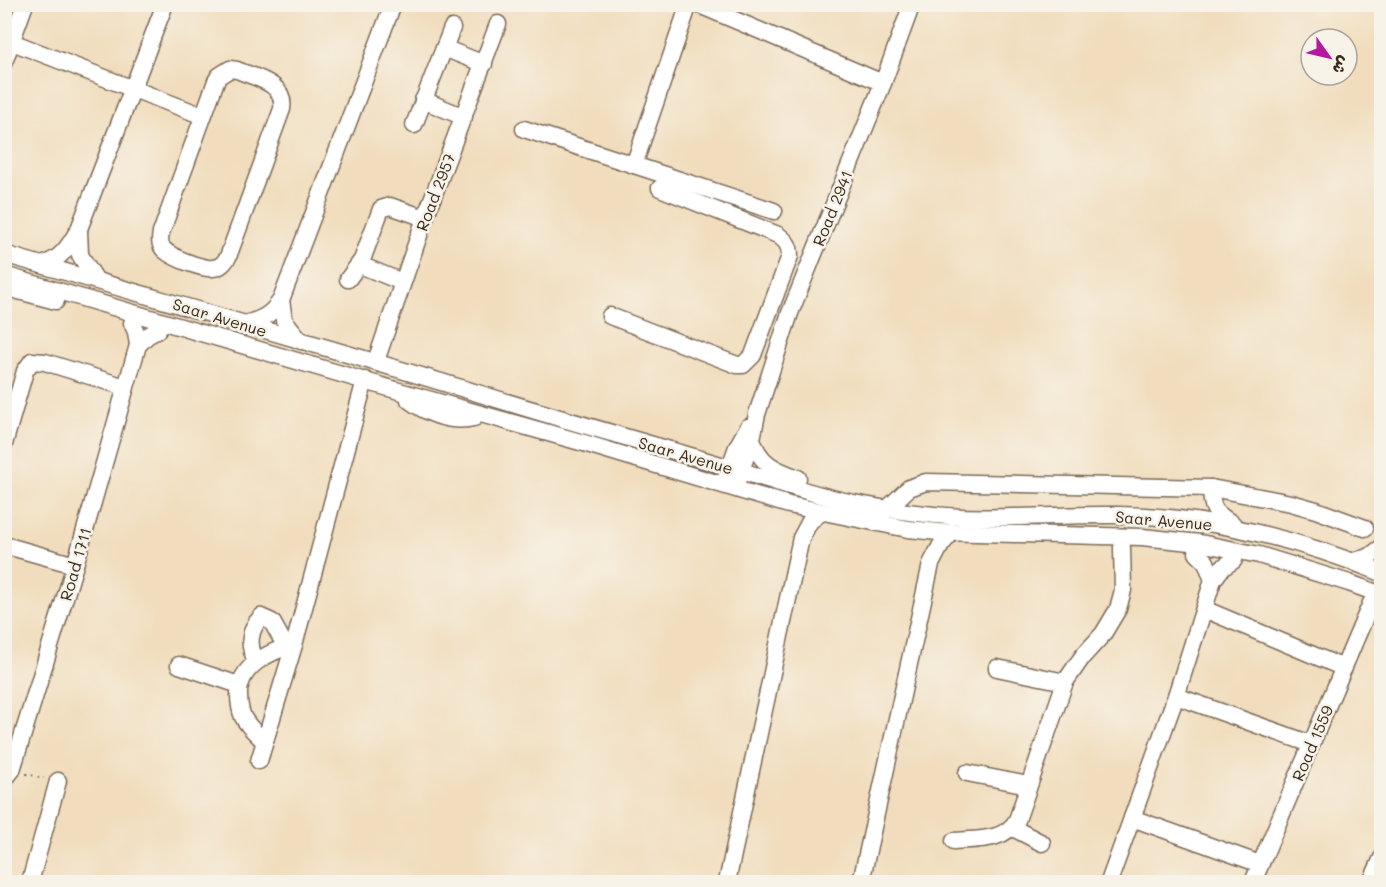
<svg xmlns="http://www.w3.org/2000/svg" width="1386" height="887" viewBox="0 0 1386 887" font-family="Mali,'Playpen Sans Arabic',sans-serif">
  <rect width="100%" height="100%" fill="#f7f3e8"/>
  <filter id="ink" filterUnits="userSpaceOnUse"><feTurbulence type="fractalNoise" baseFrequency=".0167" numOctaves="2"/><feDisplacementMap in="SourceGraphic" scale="12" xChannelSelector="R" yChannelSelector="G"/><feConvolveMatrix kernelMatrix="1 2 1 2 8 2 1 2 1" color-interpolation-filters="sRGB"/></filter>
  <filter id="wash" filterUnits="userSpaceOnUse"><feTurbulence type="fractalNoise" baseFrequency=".008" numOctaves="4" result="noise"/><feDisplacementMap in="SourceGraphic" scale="24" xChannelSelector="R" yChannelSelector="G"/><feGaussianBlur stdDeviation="1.35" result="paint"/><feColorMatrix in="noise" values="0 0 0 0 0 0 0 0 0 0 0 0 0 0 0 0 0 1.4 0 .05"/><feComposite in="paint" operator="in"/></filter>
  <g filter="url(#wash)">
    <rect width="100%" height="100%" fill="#f1ddbd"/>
  </g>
  <g filter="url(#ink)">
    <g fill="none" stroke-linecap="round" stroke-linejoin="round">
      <defs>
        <g id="minor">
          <polyline points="689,4 634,165 774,211"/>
          <polyline points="697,4 883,83"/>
          <polyline points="12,42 203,116"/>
          <polyline points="444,48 484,64"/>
          <polyline points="4,62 25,4"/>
          <path d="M230 69 237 70C256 78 286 83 282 109L228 257C224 263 221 267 213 268 204 270 166 256 162 247 159 242 160 237 161 233L216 81 219 76Z"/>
          <polyline points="423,100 464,117"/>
          <polyline points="414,125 452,28"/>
          <polyline points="524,129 634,165"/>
          <polyline points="79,230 80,255 96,280"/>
          <path d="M4 254C164 301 325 346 484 395 566 421 649 443 731 468 772 480 812 495 854 503 889 510 925 515 961 517 1013 519 1066 514 1118 515 1209 516 1297 539 1382 573"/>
          <path d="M42 265C62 259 69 246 79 229L165 4"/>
          <polyline points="360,265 402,282"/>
          <polyline points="4,275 399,391 584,443 789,505 908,529 938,532 1142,537 1200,543 1259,555 1349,583 1382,595"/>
          <polyline points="348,279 362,260 381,209 390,206 425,218"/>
          <polyline points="4,287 56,301"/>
          <polyline points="281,300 284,320 301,341"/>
          <path d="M610 316 737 365H743L753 355 790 256C790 245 786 241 778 235L660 188"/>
          <path d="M244 324C262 320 271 315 281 300L393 4"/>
          <polyline points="138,345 147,336 158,330"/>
          <polyline points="376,361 425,218 498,24"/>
          <path d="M409 400C428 414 450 423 474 418"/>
          <path d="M752 439C759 463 775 470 798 478"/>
          <polyline points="4,444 25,371 32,361 45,362 125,387"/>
          <polyline points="726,478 737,447 748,427"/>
          <polyline points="738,479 752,439 757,414 790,313 883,83 912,4"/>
          <path d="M1211 488C1211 510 1215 513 1233 524"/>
          <polyline points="887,509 909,488 926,482 1211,488 1291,503 1316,510 1365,528"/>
          <polyline points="4,545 75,565"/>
          <polyline points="1197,553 1206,562 1213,580"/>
          <polyline points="1353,561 1369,557 1382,547"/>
          <polyline points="1204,609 1344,668"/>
          <path d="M257 661C247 647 249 630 261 617L272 622 286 647"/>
          <polyline points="179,665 239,685"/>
          <polyline points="997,668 1065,682"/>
          <polyline points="1176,696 1311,744"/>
          <path d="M265 742C257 734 248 727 243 717 240 710 239 702 239 694 239 666 270 651 294 645"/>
          <polyline points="259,761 294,645 365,380"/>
          <polyline points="967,773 1028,785"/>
          <polyline points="4,780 12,770 75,565 138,345 136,332 132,323"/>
          <polyline points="1132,818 1260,864"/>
          <polyline points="1013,828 1042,843"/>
          <path d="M954 841C976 839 1004 842 1017 820L1065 682 1083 656 1103 634 1118 609 1123 590 1122 547"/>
          <polyline points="30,882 58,781"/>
          <polyline points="727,882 801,538 810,521 822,512"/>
          <polyline points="861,882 931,564 941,545 952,532"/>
          <polyline points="1109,882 1176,696 1213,580 1222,568 1234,560"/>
          <polyline points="1253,882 1371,603"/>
          <polyline points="1371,882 1382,858"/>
        </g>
      </defs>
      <use href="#minor" stroke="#7b6956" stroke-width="19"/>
      <polyline stroke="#7b6956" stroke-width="2" stroke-dasharray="1.5 4.5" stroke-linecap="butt" points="26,774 44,778"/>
      <use href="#minor" stroke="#fff" stroke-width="16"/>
    </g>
  </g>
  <g text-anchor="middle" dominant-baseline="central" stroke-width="5" stroke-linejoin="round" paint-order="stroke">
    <g font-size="16" fill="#3b2a1e" stroke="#f7f3e8">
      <text transform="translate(435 192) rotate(-69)">Road 2957</text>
      <text transform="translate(832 208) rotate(-68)">Road 2941</text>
      <text transform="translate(220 317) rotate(17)">Saar Avenue</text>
      <text transform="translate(686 455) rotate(16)">Saar Avenue</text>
      <text transform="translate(1164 520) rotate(5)">Saar Avenue</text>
      <text transform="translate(75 564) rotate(-74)">Road 1711</text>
      <text transform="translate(1312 743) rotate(-67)">Road 1559</text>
    </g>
  </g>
  <rect width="1386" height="887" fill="none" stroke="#f7f3e8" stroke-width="24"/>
  <g transform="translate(1329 57) rotate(124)"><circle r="28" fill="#f7f3e8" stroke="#aca397" stroke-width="1.5"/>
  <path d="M0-4.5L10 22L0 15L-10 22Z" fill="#b5179e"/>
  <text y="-9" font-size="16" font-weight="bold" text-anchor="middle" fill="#3b2a1e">ش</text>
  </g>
</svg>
